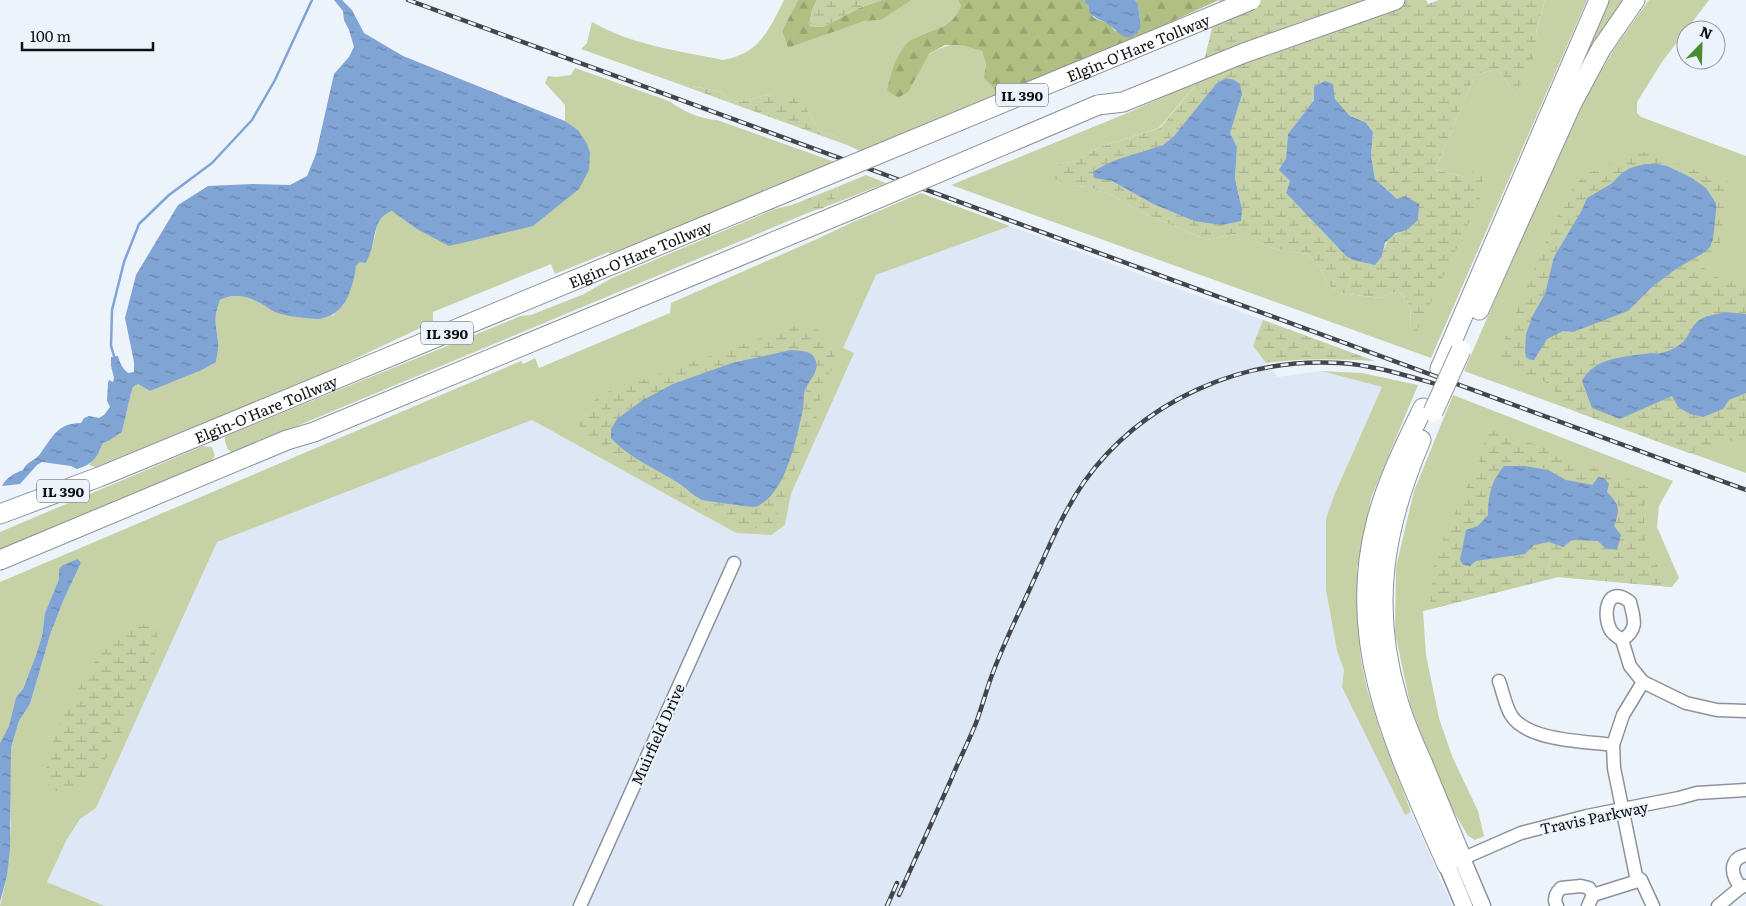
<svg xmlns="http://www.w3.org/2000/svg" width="1746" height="906" viewBox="0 0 1746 906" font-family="Literata,serif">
  <defs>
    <pattern id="forest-firs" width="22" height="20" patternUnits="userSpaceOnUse" patternTransform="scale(1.25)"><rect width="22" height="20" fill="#b1bf83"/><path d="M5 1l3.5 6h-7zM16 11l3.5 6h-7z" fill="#97a370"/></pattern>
    <pattern id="wetland-marsh" width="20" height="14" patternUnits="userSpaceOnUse" patternTransform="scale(1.25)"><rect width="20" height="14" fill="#c6d1a6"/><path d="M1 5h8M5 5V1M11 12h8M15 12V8" fill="none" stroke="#a9b28e"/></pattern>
    <pattern id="water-ripples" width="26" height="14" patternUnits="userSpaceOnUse" patternTransform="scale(1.25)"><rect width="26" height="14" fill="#80a4d4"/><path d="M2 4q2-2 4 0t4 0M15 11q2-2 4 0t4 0" fill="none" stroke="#6784ab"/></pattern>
  </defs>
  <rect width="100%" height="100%" fill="#edf3fb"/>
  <polygon fill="#dde7f6" points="1010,226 1263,320 1253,346 1278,377 1321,371 1382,387 1335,493 1326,590 1337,651 1344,670 1342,687 1405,814 1411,812 1452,906 105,906 47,882 67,839 80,819 96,808 216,542 532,420 736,533 785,525 791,494 853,353 842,348 876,275"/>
  <g fill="#c6d1a6">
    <path d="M784 0H798L782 31 788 48 865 21 881 20 912 0H958L961 6C951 29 940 27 919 36 916 38 911 39 909 41 896 52 890 75 887 90 907 74 935 40 963 45 969 46 976 49 982 51L986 64 985 78 992 86 997 95 860 151 847 145 839 138 818 130 806 107 770 94 740 102 727 100 722 92 676 83 581 49 587 43 592 22C632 45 679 51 723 60 759 54 769 30 784 0Z"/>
    <polygon points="1545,0 1587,0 1431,358 951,185 1125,114 1199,81 1159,128 1100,147 1077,161 1059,164 1071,186 1088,187 1114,196 1139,211 1207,240 1234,234 1275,249 1307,254 1320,266 1326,283 1339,293 1381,298 1392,292 1403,294 1410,307 1411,330 1477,171 1465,177 1435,170 1475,75 1498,69 1516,95 1536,34"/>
    <polygon points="1606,0 1626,0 1560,111"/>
    <polygon points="1649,0 1709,0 1662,62 1637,102 1637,113 1641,117 1746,156 1746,473 1464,371 1578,110 1614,49"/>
    <path d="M575 68 669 101C683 111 700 119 717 120L835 162 610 255 609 252 555 274 551 264 433 312V322L331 370V371L95 467 89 465 100 451 103 443C111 441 115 436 122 432L131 393 133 387 138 384 150 391 202 370 216 362C217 355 219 348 218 341 216 322 213 319 220 300 232 293 247 296 260 302 266 305 271 310 277 312 295 318 315 321 334 315L356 266 372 249 378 222 384 214 392 211 400 216 578 130 565 121V105L545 83 548 76 556 77 571 75Z"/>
    <path d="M866 175 886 183 828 206C834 200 839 195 837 187Z"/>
    <polygon points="921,193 1010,226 876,275 843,348 854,353 791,494 785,525 771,535 736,533 532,420 217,542 96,808 80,819 67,839 47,882 105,906 0,906 7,876 11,825 10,792 11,748 19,721 30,704 51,632 64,599 81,563 78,559 59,569 59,579 45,613 42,636 36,655 23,689 16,697 9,726 0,743 0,582 521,361 523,364 535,358 539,368 670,313 671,303 817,239 853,222"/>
    <polygon points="792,205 815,210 237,451 232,452 228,450 225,441 225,437 230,434 521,316 531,315 584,294 612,278 775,209"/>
    <polygon points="1321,371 1362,373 1418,385 1371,498 1357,569 1357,616 1361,660 1367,689 1380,731 1411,812 1405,815 1342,687 1344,670 1337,651 1326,590 1326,519 1335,493 1382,387"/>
    <polygon points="1453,395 1673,481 1659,506 1657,527 1679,578 1672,587 1558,577 1423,611 1426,655 1439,718 1452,756 1478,811 1484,836 1475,840 1468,836 1444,795 1410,704 1395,632 1396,567 1414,491"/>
    <polygon points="203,446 212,447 215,456 210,462 0,550 0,532"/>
  </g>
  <g fill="url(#forest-firs)">
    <polygon points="798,0 817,0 812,10 809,26 823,27 859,8 882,0 912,0 881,20 865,21 788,48 782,31"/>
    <path d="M958 0H1085L1084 2 1089 6 1093 17 1110 25 1115 31 1141 27 1138 4 1135 0H1219L1166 24 997 95 992 86 984 78 986 64 982 51 962 45H945L929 54 908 92 898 98 887 90C890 75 896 52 909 41 911 39 916 38 919 36 940 27 951 28 961 6Z"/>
  </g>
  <g fill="url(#wetland-marsh)" fill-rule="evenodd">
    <polygon points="817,0 882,0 859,8 823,27 809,26 812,10"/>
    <path d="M1219 0H1426L1428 4 1439 0H1545L1536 33 1542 40 1516 95 1498 69 1475 75 1435 170 1465 177 1477 170 1484 173 1479 202 1415 335 1411 330 1410 307 1403 294 1392 292 1381 298 1339 293 1326 283 1320 266 1307 254 1275 249 1234 234 1207 240 1139 211 1114 196 1088 187 1071 186 1055 179 1050 171 1059 164 1077 161 1100 147 1160 128 1199 81ZM1332 84 1335 99 1350 116 1365 122 1373 132 1371 155 1375 179 1397 199 1407 230C1391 234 1386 240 1382 256H1346L1286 193 1290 181 1280 170 1286 158 1288 134 1314 100ZM1242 96 1229 134 1237 147 1235 179 1242 209 1194 221 1153 204 1112 181 1135 154 1163 145 1174 136 1194 112Z"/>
    <polygon points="676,83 722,92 727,100 740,102 770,94 796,99 806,107 818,130 839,138 847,145"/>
    <path d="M1630 147 1729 182 1719 250 1701 264 1710 275 1746 286V314C1732 311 1722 314 1708 318 1705 319 1699 320 1697 322 1691 327 1689 336 1684 342 1674 351 1644 357 1632 354L1582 381V385L1592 408 1620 419 1672 396 1678 407 1723 409 1729 400 1746 393V443C1728 440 1719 437 1705 451L1689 453 1579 413C1567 405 1558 398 1551 385L1543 381 1531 380 1521 373 1495 363 1554 222 1575 184 1591 172 1624 158ZM1667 166 1700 183 1695 258 1676 269 1652 287 1628 311 1573 332 1563 331 1554 334 1547 339 1542 345 1537 358 1525 345V339L1530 323 1545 294 1554 257 1582 210 1587 198 1611 184 1621 173Z"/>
    <path d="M837 187C840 200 825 210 813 210 806 209 799 207 792 205Z"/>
    <path d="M1263 320 1375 361C1338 359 1303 358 1266 363L1253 346Z"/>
    <path d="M798 325 812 326 824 335 832 348 835 358 833 368 822 384 818 414 776 519 768 527C758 528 747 529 737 526 730 523 724 519 717 515 685 501 655 484 626 465 619 460 614 452 606 448 596 441 584 442 580 428 575 412 595 401 605 393ZM791 350 802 351 812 354C806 387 794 498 755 506 748 508 737 504 729 503 719 502 709 504 699 498 685 490 673 477 662 466 647 450 632 435 617 419L643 400 673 384Z"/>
    <path d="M1491 431 1500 432 1517 439 1547 448 1562 459 1634 480 1655 491 1644 505V533L1648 552 1672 587 1558 577 1423 611 1430 602 1436 548 1443 540 1466 488 1477 470 1485 439ZM1504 466C1518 466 1537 465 1550 471 1556 474 1561 479 1567 480 1590 487 1596 482 1616 500L1614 526 1605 548 1598 541 1572 540 1563 547 1549 542 1534 545 1525 554 1476 561 1478 526 1488 515V501Z"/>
    <path d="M135 624 146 625 156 629 158 642 151 670 116 745 88 781 70 789 56 791 49 787C47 779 45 773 47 764 51 733 94 654 118 634 123 630 130 627 135 624Z"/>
  </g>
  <g fill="url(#water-ripples)">
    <path d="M334 0H342L352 10 364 33 403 56 565 121 578 130 587 144 590 153 589 170 579 189 533 226 449 246 417 229 392 211C375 217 376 232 372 248 370 253 368 258 366 263L360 262 356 266C353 286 347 313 323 318 317 320 310 318 304 318 295 317 282 315 273 311 269 309 265 305 260 303 248 296 232 293 220 300 213 319 216 323 218 341 219 348 217 355 216 362L202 370 150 391 138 384 133 387 131 393 122 432C115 436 111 441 103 443 97 458 93 464 77 469L71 466 42 462 37 465 20 484 2 486C6 478 14 473 23 470 27 461 35 461 40 454 52 438 57 423 81 423L84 418 89 416 99 418 104 415 110 407 107 401 108 383 109 380 113 382 114 378 111 366V357L118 356C120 363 122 368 128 373L134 372V362L125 318 136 275 178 205 208 186 252 184 290 185 307 176 316 154 334 74 349 57 354 47 349 30 344 20 343 11Z"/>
    <path d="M1085 0H1135L1138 4 1141 27C1128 47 1121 33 1109 25 1102 20 1095 19 1089 12V6L1084 2Z"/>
    <polygon points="1226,78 1234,80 1240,84 1242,95 1230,133 1237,147 1235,179 1242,209 1241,221 1222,225 1194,221 1153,204 1112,181 1094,178 1093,172 1099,168 1116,160 1163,145 1174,136 1217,83"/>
    <polygon points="1325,81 1333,84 1335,99 1350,116 1365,122 1373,132 1371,155 1375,179 1397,199 1405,196 1419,204 1418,220 1407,230 1396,233 1385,243 1382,256 1375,265 1353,260 1346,256 1286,193 1290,181 1279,170 1286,158 1288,134 1314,100 1314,87"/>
    <polygon points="1645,164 1657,164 1667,166 1690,177 1706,188 1716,203 1716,211 1713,239 1710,247 1705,252 1676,269 1652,287 1628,311 1573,332 1563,331 1547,339 1534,360 1531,360 1526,357 1525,352 1526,334 1533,315 1545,294 1554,257 1582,210 1587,198 1611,184 1621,174 1630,168"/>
    <path d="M1725 312 1746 314V393L1729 400 1723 409 1703 417 1690 414 1678 407 1672 396 1620 419 1592 408 1582 381C1595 356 1627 357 1651 353 1661 355 1677 349 1684 341 1689 335 1692 326 1698 321 1706 315 1716 315 1725 312Z"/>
    <path d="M791 350C799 351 812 350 815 359 821 370 809 380 805 390 803 396 804 403 803 409 797 436 787 489 761 504 759 506 756 507 754 507 750 507 706 501 702 500 694 496 687 489 680 484 657 469 629 458 611 438V429L617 419 643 400 673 384 732 363Z"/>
    <path d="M1504 466H1524L1548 470 1566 480 1593 485 1598 477 1604 478 1609 484 1607 492C1620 505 1620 510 1614 526L1621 535 1617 550 1605 548 1598 541 1572 540 1563 547 1549 542 1534 545 1525 554 1476 561 1470 566 1463 565 1460 560 1466 530 1478 526 1488 515C1488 496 1491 481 1504 466Z"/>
    <polygon points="78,559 81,563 64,599 51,632 30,704 19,721 11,748 10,849 7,876 0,902 0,743 9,726 16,697 23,689 36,655 42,636 45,613 59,579 59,569 63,565"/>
  </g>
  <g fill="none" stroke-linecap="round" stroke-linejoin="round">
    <polyline stroke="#80a4d4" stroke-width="2.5" points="115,359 111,346 112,310 124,262 139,224 169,195 212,163 252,120 275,80 312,0"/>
    <defs>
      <g id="minor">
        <path d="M1622 640C1618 637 1612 634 1610 629 1602 612 1608 584 1630 602 1634 619 1639 629 1622 640L1630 666 1643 682 1686 703 1717 710 1746 711"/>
        <path d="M1499 681C1503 692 1505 705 1511 715 1527 741 1584 741 1613 745"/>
        <polyline points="1643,682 1623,715 1613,745 1614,768 1636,876 1641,880 1653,906"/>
        <polyline points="1457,861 1521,833 1587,816 1679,798 1697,793 1746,790"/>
        <path d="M1741 887C1731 876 1728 859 1746 855"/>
        <polyline points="1593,895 1641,880"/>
        <polyline points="580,906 734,563"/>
        <path d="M1557 906C1553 899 1556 893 1561 888L1581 886 1589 888 1593 895 1588 906"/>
        <polyline points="1718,906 1741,887 1746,886"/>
      </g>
      <g id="major">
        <polyline points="1462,859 1482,906"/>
        <polyline points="1447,865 1464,906"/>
      </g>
      <g id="highway">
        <polyline points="1098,105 1123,102 1244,53 1395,0"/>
        <polyline points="1479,310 1572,103 1601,49 1635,0"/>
        <polyline points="1440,369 1599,0"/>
        <path d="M1423 408C1405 445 1386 483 1376 523 1344 648 1399 754 1447 865"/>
        <path d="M1421 440C1384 527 1370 605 1397 697 1403 720 1413 742 1423 764 1436 796 1449 827 1462 859"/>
        <path id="s1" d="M0 514 99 477 213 430 794 189"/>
        <polyline points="0,560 287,440 314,432 848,211"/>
      </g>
    </defs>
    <use href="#minor" stroke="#8d9299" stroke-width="15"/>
    <use href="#major" stroke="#8d9299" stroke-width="19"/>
    <use href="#highway" stroke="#8d9299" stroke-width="21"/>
    <use href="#minor" stroke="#fff" stroke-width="12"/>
    <use href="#major" stroke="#fff" stroke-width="16"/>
    <use href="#highway" stroke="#fff" stroke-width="19"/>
    <defs>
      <g id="rail">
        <polyline points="408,0 1746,490"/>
        <path d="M899 895C916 857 933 820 950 782 958 762 968 743 976 723 982 707 986 691 992 675 1005 640 1022 607 1037 573 1051 542 1064 511 1084 482 1142 401 1241 357 1340 363 1374 365 1407 376 1440 385"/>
        <polyline points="887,906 897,883"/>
      </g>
    </defs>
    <use href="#rail" stroke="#43454a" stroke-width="4.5"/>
    <use href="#rail" stroke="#edf3fb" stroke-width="2.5" stroke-dasharray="8" stroke-linecap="butt"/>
    <defs>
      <g id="highway-bridge">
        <path id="s2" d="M794 189 1251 0"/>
        <polyline points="848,211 1098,105"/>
        <polyline points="1433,412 1461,350"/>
      </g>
    </defs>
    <use href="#highway-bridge" stroke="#8d9299" stroke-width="21" stroke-linecap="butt"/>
    <use href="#highway-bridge" stroke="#fff" stroke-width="19"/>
  </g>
  <g text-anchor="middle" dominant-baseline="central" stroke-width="4" stroke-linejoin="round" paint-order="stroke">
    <g fill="#edf3fb" stroke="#505358" stroke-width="1">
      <rect x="996" y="83.5" width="52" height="23" rx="4"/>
      <rect x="421" y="321.5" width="52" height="23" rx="4"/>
      <rect x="37" y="479.5" width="52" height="23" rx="4"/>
    </g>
    <g font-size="14" font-weight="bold" fill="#0d0f12">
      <text x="1022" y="95">IL 390</text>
      <text x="447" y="333">IL 390</text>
      <text x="63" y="491">IL 390</text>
    </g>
    <g font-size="15" fill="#0d0f12" stroke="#edf3fb">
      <text stroke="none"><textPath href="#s2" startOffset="372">Elgin-O'Hare Tollway</textPath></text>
      <text stroke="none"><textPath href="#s1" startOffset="691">Elgin-O'Hare Tollway</textPath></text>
      <text stroke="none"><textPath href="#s1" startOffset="286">Elgin-O'Hare Tollway</textPath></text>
      <text transform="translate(657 734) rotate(-66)">Muirfield Drive</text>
      <text transform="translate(1594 817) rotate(-12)">Travis Parkway</text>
    </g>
  </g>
  <g transform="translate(1701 45) rotate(23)"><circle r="24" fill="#edf3fb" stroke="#93989e"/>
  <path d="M0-4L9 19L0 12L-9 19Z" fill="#498c2f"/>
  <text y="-8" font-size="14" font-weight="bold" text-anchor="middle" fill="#0d0f12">N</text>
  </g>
  <path d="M22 42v8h131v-8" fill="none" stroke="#0d0f12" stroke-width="2.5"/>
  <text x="30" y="42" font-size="15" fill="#0d0f12" stroke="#edf3fb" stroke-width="4" paint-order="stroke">100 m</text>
</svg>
